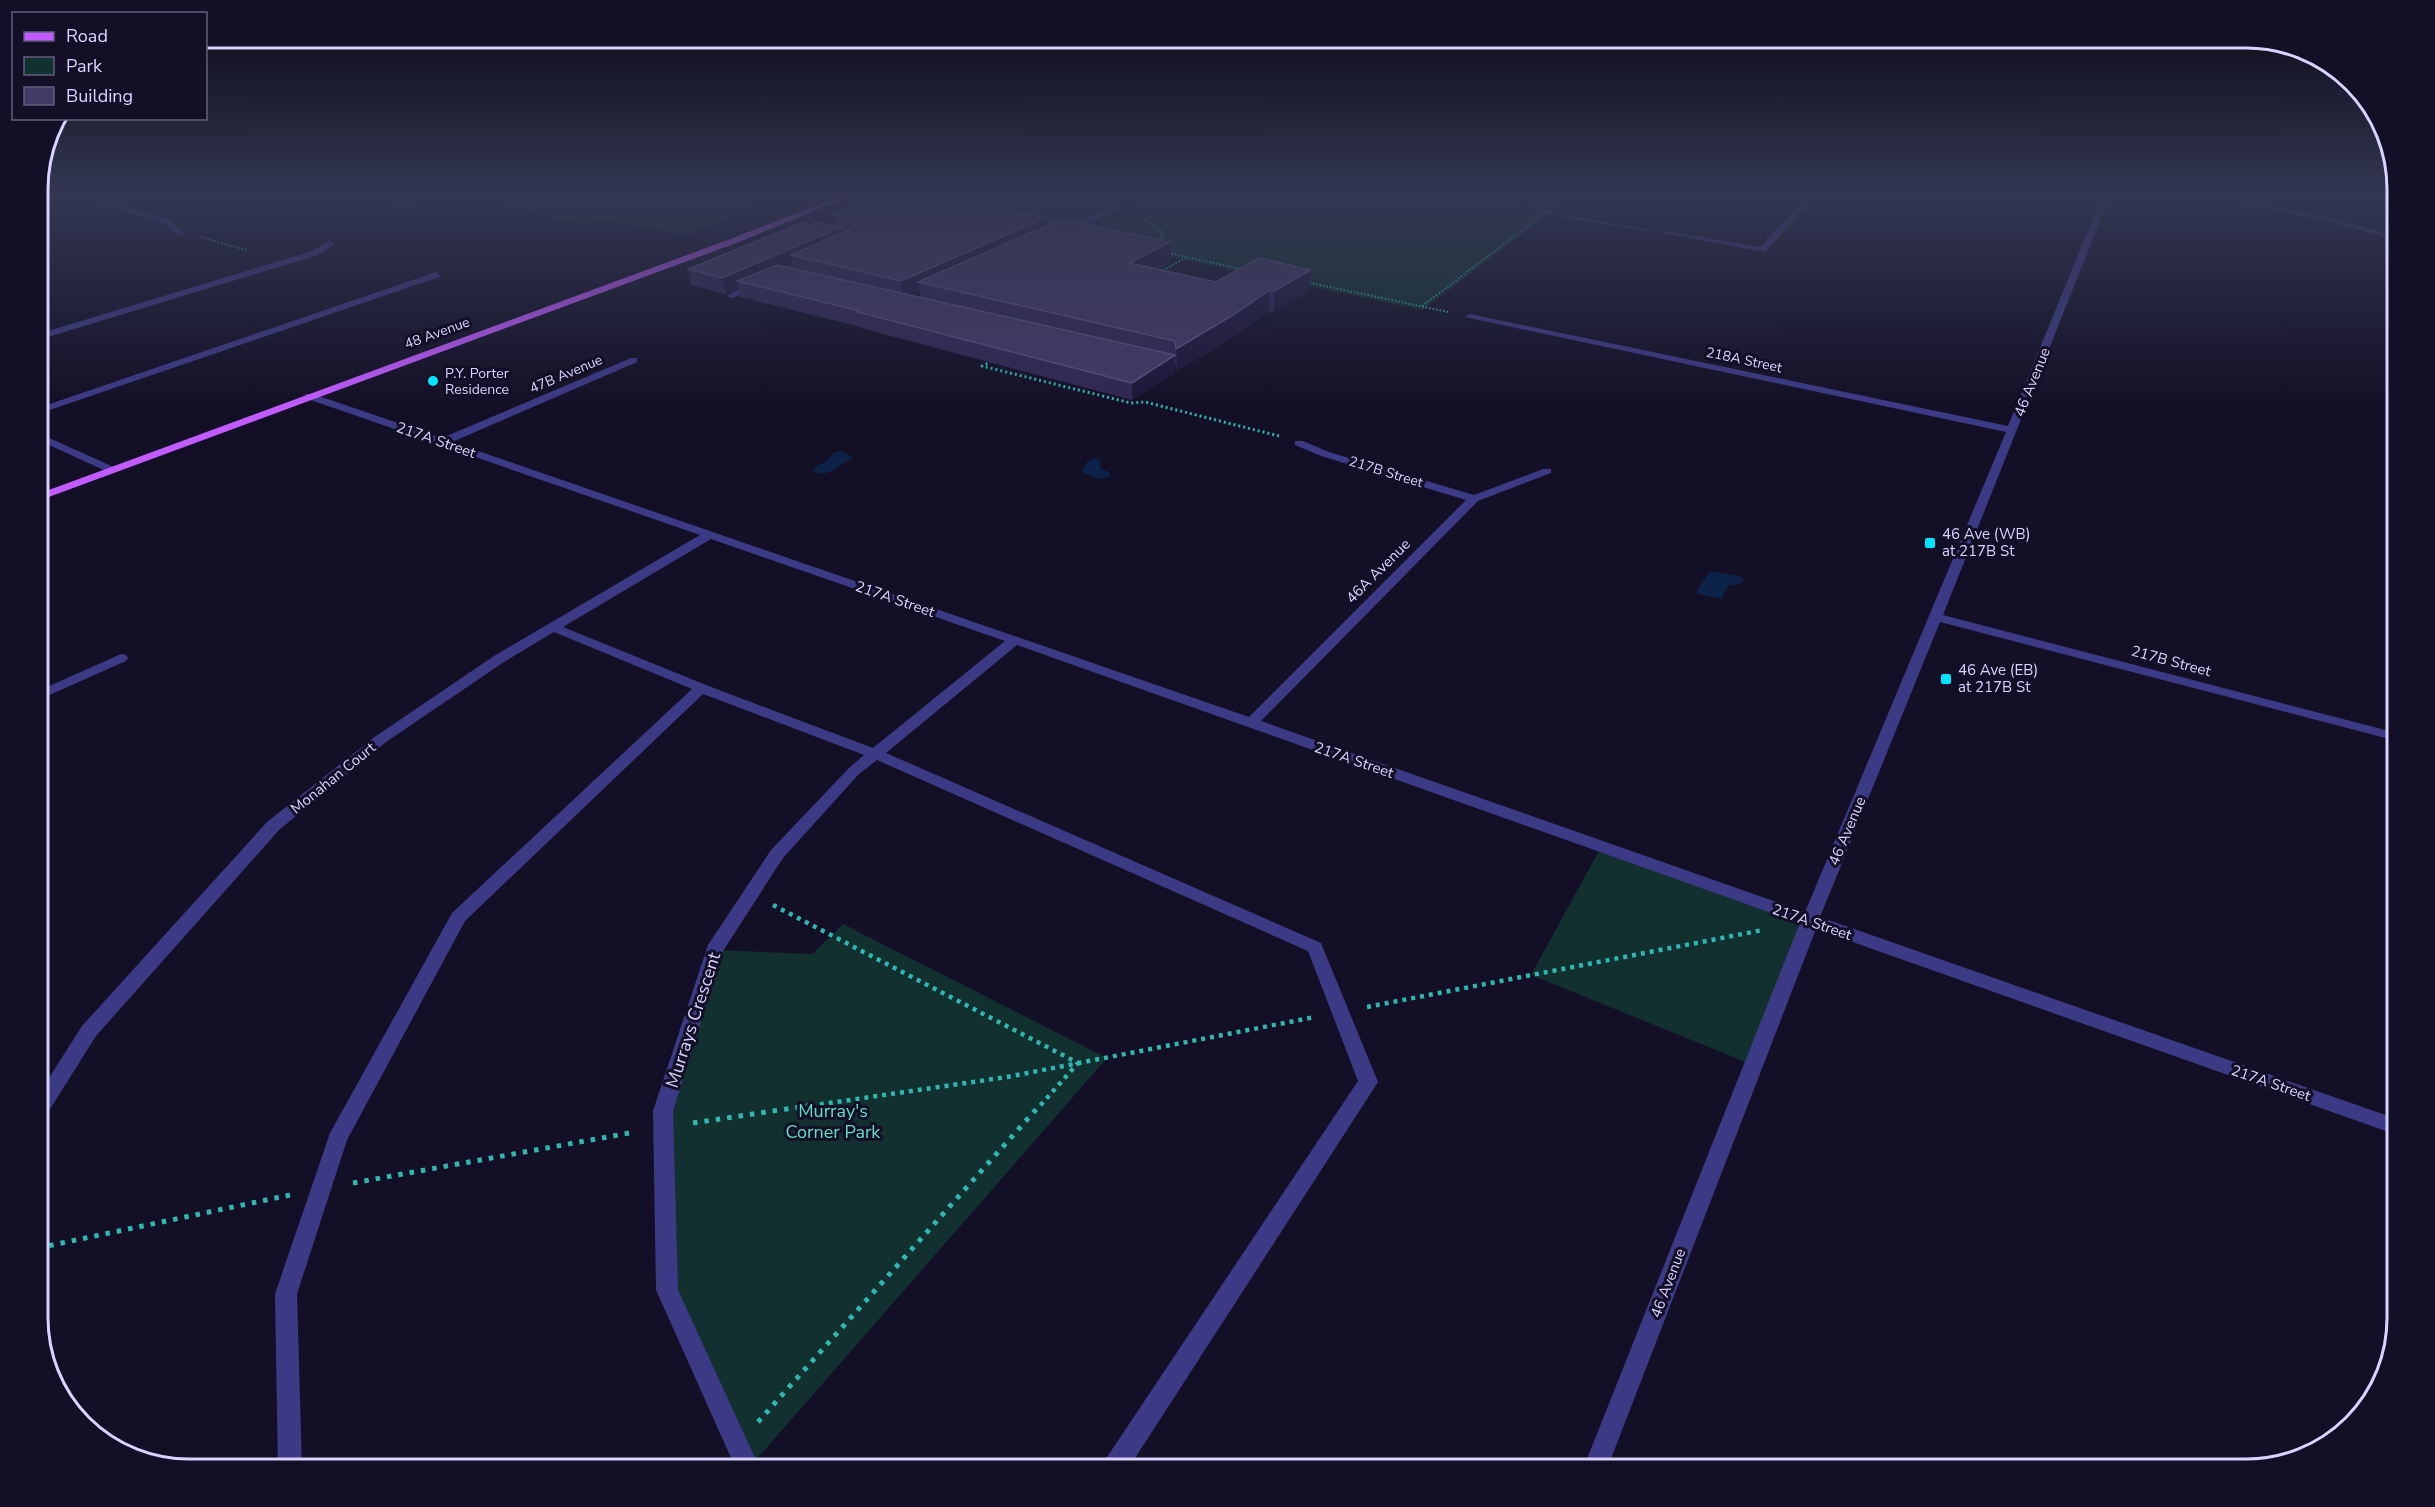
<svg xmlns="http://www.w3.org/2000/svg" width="2435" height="1507" viewBox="0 0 2435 1507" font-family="'Nunito Sans',sans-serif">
  <rect width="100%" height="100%" fill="#130f26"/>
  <g fill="#12302f">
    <polygon points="277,196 787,196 686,235 610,222 575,223 472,201 409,209 291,200"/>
    <polygon points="890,196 1108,196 1111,200 1102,212 1052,233"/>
    <polygon points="1134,196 1572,196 1423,310 1070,236 1118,216 1136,204"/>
    <polygon points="1601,847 1810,921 1753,1065 1531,975"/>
    <polygon points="843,924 1107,1058 748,1469 667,1290 663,1111 714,950 812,954"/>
  </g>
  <g fill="#0c2248">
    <path d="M841 451 853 457C840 464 831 478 814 472L816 466 827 461 833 453Z"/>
    <polygon points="1094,458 1100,460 1100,468 1110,473 1109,477 1098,479 1084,473 1082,470 1087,462"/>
    <polygon points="1710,571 1742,577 1744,580 1740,584 1729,585 1721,599 1698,594 1696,592"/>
  </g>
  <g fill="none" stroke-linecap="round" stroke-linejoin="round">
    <g stroke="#2fb8b0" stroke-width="2" stroke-dasharray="1.5 2" stroke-linecap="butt">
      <polyline points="1546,213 1568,196"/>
      <polyline points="1138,215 1161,231 1163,243"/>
      <polyline points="201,237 246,250"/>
      <polyline points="1168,253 1246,270"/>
      <polyline points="1160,272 1187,257"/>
      <polyline points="1306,282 1448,312"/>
      <polyline points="1422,306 1545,213 1646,230"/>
    </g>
    <polyline stroke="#2fb8b0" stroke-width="3" stroke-dasharray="2 3" stroke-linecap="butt" points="992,361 982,366 1131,403 1145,402 1279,436"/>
    <g stroke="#2fb8b0" stroke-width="4.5" stroke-dasharray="4 5" stroke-linecap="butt">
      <polyline points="773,905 1078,1063 1039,1107"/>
      <polyline points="1367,1007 1763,930"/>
      <polyline points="802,1107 1007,1077 1315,1017"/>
    </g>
    <g stroke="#2fb8b0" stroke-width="5" stroke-dasharray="4.5 7" stroke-linecap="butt">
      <polyline points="693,1123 813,1105"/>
      <polyline points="353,1183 635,1132"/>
      <polyline points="38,1248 290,1195"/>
      <polyline points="758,1422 1040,1105"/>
    </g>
    <g fill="#3d3a85" fill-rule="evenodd">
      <polygon points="76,196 88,196 171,220 185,234 178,236 165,224"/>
      <polygon points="1112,196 1120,196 1122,208 1069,232 1063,232 1063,228 1115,205"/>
      <polygon points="1808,196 1816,196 1765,252 1663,233 1667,231 1760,247"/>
      <path d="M2102 196H2110L1943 615 2397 733V741L1940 622 1820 917 2397 1119V1135L1816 929 1607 1469H1583L1800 923 1017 645 886 753 1321 943 1378 1082 1128 1469H1102L1105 1460 1358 1081 1308 951 877 760 858 775 783 858 723 951 673 1111 678 1290 760 1469H736L656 1290 653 1111 708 945 771 850 848 769 864 755 703 694 465 921 347 1140 297 1294 302 1469H278L275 1294 330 1133 452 913 692 689 554 632 504 662 386 742 279 830 96 1036 45 1117 38 1119V1095L82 1026 267 822 376 736 494 656 700 535 305 398V394H313L442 438 631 358H637V362L452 442 1249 717 1466 500 1321 456 1295 445V441H1303L1329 452 1474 495 1543 469H1551V473L1478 501 1261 721 1805 912 2006 432 1465 317 1470 314 2008 426ZM711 539 1005 641 873 748 706 685 563 627Z"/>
      <polygon points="2202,196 2218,196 2319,215 2397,236 2397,240 2318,219"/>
      <polygon points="329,241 336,243 318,255 38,340 38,334 312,251"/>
      <polygon points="436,272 440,275 439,277 38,414 38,408"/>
      <polygon points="757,281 761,284 760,286 733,298 726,296"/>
      <polygon points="38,433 116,468 118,470 116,472 108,472 38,440"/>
      <polygon points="121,654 126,655 128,658 126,661 38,700 38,691"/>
    </g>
    <polygon fill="#c25bff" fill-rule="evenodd" points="840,196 850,196 739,242 38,501 38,494 733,238"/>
  </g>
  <path fill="#312854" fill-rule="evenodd" d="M940 201 1045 218 1046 227 1170 242 1171 262 1157 270 1216 282 1310 290 1274 312 1269 311 1233 337 1177 371 1175 364V372L1132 400 861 328V327L740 297 738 288 726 294 691 285 688 269 811 225 835 226 832 213ZM920 292V297L913 295Z"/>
  <g fill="#1d163a">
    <polygon points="1045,218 1046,235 918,282 920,292 904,300 901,281"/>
    <polygon points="841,227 843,242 791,255 792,264 748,284 737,281 738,288 726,294 722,278"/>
    <polygon points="1170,242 1171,262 1130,284 1129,263"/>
    <polygon points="1311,270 1310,290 1274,312 1274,291"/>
    <polygon points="1270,290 1269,311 1233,337 1177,371 1176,349"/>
    <polygon points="1175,355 1175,372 1132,400 1132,383"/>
  </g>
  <g fill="#433a66" stroke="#5a527e" stroke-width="1.5">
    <polygon points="876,196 913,196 940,201 950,197 1045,218 901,281 791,255 853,228 854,225 849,217 832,213"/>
    <polygon points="1062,219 1170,242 1129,263 1216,282 1259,258 1311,270 1274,291 1270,290 1233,315 1176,349 1175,341 918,282"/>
    <polygon points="817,222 841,227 722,278 688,269 801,223 811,225"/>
    <polygon points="777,265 1175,355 1132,383 858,312 860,311 737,281"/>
  </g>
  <linearGradient id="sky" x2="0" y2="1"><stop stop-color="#0a0815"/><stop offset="0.48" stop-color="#333752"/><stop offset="1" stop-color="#333752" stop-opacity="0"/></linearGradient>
  <rect width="2435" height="407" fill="url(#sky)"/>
  <g fill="#00e5ff" stroke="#130f26" stroke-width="2">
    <circle cx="433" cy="381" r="6"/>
    <rect x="1924" y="537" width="12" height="12" rx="3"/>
    <rect x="1940" y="673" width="12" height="12" rx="3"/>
  </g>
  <g text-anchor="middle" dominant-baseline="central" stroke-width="6" stroke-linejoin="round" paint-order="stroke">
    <g font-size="14" fill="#d9d4ff" stroke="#130f26">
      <text transform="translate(437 333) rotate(-20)">48 Avenue</text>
      <text transform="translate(1744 360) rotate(12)">218A Street</text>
      <text transform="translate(566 374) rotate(-23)">47B Avenue</text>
      <text transform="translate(1386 472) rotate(17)">217B Street</text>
    </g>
    <g font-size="14" fill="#d9d4ff" stroke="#130f26" text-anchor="start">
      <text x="445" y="373">P.Y. Porter<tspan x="445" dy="16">Residence</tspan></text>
    </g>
    <g font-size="15" fill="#d9d4ff" stroke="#130f26">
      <text transform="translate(2032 382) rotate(-68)">46 Avenue</text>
      <text transform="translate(436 440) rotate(19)">217A Street</text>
      <text transform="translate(1378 571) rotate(-45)">46A Avenue</text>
      <text transform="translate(895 599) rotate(19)">217A Street</text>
      <text transform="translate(2171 661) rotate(15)">217B Street</text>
      <text transform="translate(1354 760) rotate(19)">217A Street</text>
      <text transform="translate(333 778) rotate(-39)">Monahan Court</text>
      <text transform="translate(1847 831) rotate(-67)">46 Avenue</text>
      <text transform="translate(1812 922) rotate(19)">217A Street</text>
      <text transform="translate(2271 1083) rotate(19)">217A Street</text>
      <text transform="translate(1668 1283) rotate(-69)">46 Avenue</text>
    </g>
    <g font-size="15" fill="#d9d4ff" stroke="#130f26" text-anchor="start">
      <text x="1942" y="534">46 Ave (WB)<tspan x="1942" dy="17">at 217B St</tspan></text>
      <text x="1958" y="670">46 Ave (EB)<tspan x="1958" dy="17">at 217B St</tspan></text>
    </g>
    <g font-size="18" fill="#d9d4ff" stroke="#130f26">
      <text transform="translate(693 1020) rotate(-72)">Murrays Crescent</text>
    </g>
    <g font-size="18" fill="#5fe0c0" stroke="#130f26">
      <text x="833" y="1111">Murray's<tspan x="833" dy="21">Corner Park</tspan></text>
    </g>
  </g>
  <path d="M0 0H2435V1507H0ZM189 48H2246A141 141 0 0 1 2387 189V1318A141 141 0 0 1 2246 1459H189A141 141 0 0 1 48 1318V189A141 141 0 0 1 189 48Z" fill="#130f26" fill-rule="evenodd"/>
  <path fill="none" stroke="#d9d4ff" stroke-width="3" d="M189 48H2246A141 141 0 0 1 2387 189V1318A141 141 0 0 1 2246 1459H189A141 141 0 0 1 48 1318V189A141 141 0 0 1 189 48Z"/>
  <rect x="12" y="12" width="195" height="108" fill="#130f26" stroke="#625e7d" stroke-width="1.5"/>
  <rect x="24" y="32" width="30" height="9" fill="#c25bff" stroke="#625e7d" stroke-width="1.5"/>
  <text x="66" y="42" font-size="18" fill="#d9d4ff">Road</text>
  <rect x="24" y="57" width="30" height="18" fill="#12302f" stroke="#625e7d" stroke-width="1.5"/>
  <text x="66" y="72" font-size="18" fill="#d9d4ff">Park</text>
  <rect x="24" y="87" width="30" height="18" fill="#433a66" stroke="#625e7d" stroke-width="1.5"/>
  <text x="66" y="102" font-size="18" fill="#d9d4ff">Building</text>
</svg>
